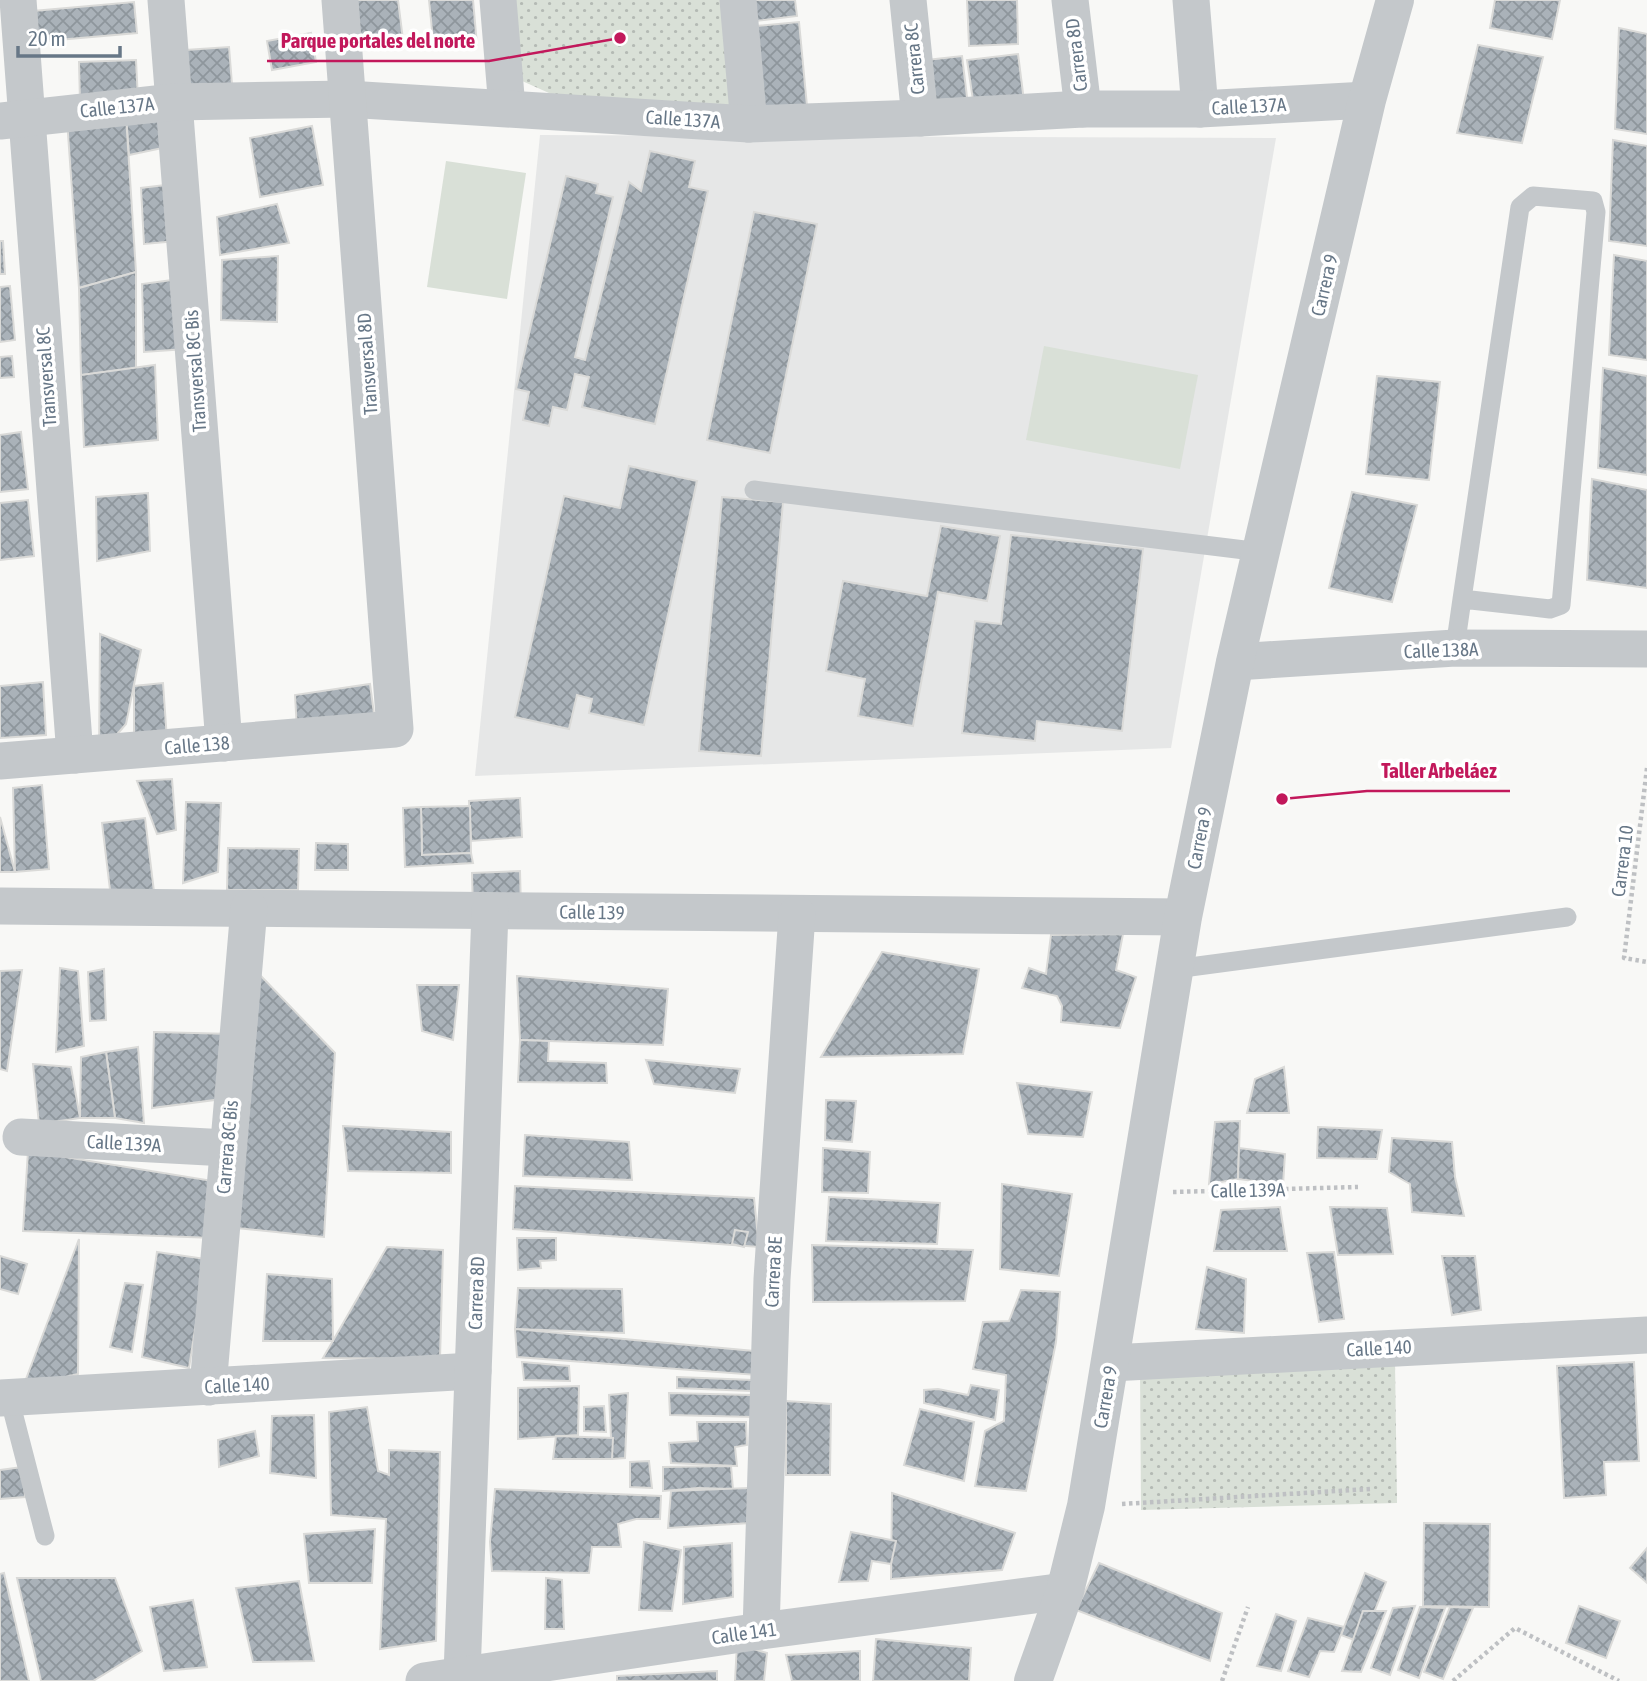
<svg xmlns="http://www.w3.org/2000/svg" width="1647" height="1681" viewBox="0 0 1647 1681" font-family="'Asap Condensed',sans-serif">
  <defs>
    <pattern id="park-dots" width="8" height="8" patternUnits="userSpaceOnUse" patternTransform="scale(1.75)"><rect width="8" height="8" fill="#d9e0d7"/><path d="M2 2h.1M6 6h.1" fill="none" stroke="#b4bab4" stroke-width="1.8" stroke-linecap="round"/></pattern>
    <pattern id="building-cross-hatch" width="8" height="8" patternUnits="userSpaceOnUse" patternTransform="scale(1.75)"><rect width="8" height="8" fill="#aab2b9"/><path d="M0 0l8 8M0 8l8-8" fill="none" stroke="#8e969c"/></pattern>
  </defs>
  <rect width="100%" height="100%" fill="#f8f8f6"/>
  <polygon fill="#e6e7e7" points="540,135 1276,138 1171,748 475,776"/>
  <g fill="#d9e0d7">
    <polygon points="446,161 526,173 507,299 427,287"/>
    <polygon points="1044,346 1198,375 1180,469 1026,440"/>
  </g>
  <g fill="url(#park-dots)">
    <polygon points="505,0 729,0 739,121 578,106 511,76"/>
    <polygon points="1395,1362 1397,1503 1141,1510 1140,1370"/>
  </g>
  <g fill="url(#building-cross-hatch)" stroke="#dadad8" stroke-width="2">
    <polygon points="347,0 398,0 403,40 353,47"/>
    <polygon points="429,0 473,0 477,45 434,50"/>
    <polygon points="745,0 795,0 797,16 747,22"/>
    <polygon points="967,0 1017,0 1018,44 969,46"/>
    <polygon points="1495,0 1560,0 1552,39 1490,28"/>
    <polygon points="134,2 137,33 24,43 22,12"/>
    <polygon points="799,22 807,106 755,112 746,27"/>
    <polygon points="1619,28 1647,34 1647,134 1615,129"/>
    <polygon points="311,33 316,62 272,70 267,41"/>
    <polygon points="1478,45 1543,57 1522,143 1457,133"/>
    <polygon points="229,47 232,84 189,88 186,50"/>
    <polygon points="1018,54 1024,101 974,107 967,60"/>
    <polygon points="962,56 968,105 923,110 918,61"/>
    <polygon points="136,60 138,100 80,102 79,62"/>
    <polygon points="169,111 172,146 129,155 126,116"/>
    <polygon points="126,116 136,272 79,288 67,120"/>
    <polygon points="312,126 323,185 260,197 250,138"/>
    <polygon points="1613,140 1647,146 1647,246 1609,241"/>
    <polygon points="650,151 695,161 689,187 708,191 655,424 582,407 589,377 575,374 567,410 553,407 549,426 523,420 529,392 516,389 566,176 598,184 596,193 613,197 575,357 585,360 629,182 641,191"/>
    <polygon points="173,184 177,241 144,244 141,188"/>
    <polygon points="277,204 289,243 220,255 217,217"/>
    <polygon points="754,212 817,224 770,453 707,440"/>
    <polygon points="0,241 3,241 5,274 0,274"/>
    <polygon points="1614,255 1647,261 1647,360 1609,355"/>
    <polygon points="278,256 277,322 221,320 222,260"/>
    <polygon points="136,272 136,368 81,375 79,288"/>
    <polygon points="180,279 186,349 144,352 142,284"/>
    <polygon points="10,286 15,340 0,342 0,287"/>
    <polygon points="12,356 14,377 0,378 0,357"/>
    <polygon points="155,365 158,440 84,447 81,375"/>
    <polygon points="1603,368 1647,376 1647,475 1598,468"/>
    <polygon points="1377,376 1440,382 1429,480 1366,474"/>
    <polygon points="21,432 28,489 0,492 0,435"/>
    <polygon points="629,466 697,481 644,725 589,713 592,699 577,695 569,729 515,717 564,496 620,508"/>
    <polygon points="1592,479 1647,490 1647,588 1587,580"/>
    <polygon points="1352,492 1417,505 1392,602 1329,588"/>
    <polygon points="148,493 150,551 97,561 96,497"/>
    <polygon points="722,497 783,502 761,756 699,751"/>
    <polygon points="28,500 34,556 0,560 0,503"/>
    <polygon points="941,526 1000,536 987,601 938,592 913,726 858,716 865,679 826,671 843,581 927,596"/>
    <polygon points="1011,535 1143,549 1122,731 1037,721 1035,741 962,733 975,621 1001,624"/>
    <polygon points="100,634 141,650 126,724 99,755"/>
    <polygon points="43,682 46,735 0,738 0,686"/>
    <polygon points="163,683 167,740 134,743 134,686"/>
    <polygon points="370,684 375,721 297,730 295,695"/>
    <polygon points="172,779 176,830 157,834 137,781"/>
    <polygon points="42,785 49,869 15,872 13,788"/>
    <polygon points="520,798 522,837 471,841 469,801"/>
    <polygon points="186,802 221,803 218,872 183,883"/>
    <polygon points="470,806 471,853 422,855 421,807"/>
    <polygon points="421,807 422,855 471,853 473,863 405,867 403,808"/>
    <polygon points="0,817 15,872 0,872"/>
    <polygon points="145,818 155,900 111,898 102,823"/>
    <polygon points="316,843 348,844 348,870 315,870"/>
    <polygon points="228,848 299,849 298,890 227,890"/>
    <polygon points="520,871 521,908 473,910 472,873"/>
    <polygon points="1123,934 1116,970 1136,977 1120,1028 1061,1022 1062,1006 1057,996 1022,988 1029,968 1046,974 1051,935"/>
    <polygon points="882,952 979,969 963,1054 821,1057"/>
    <polygon points="60,968 78,971 84,1046 56,1052"/>
    <polygon points="104,969 106,1020 90,1021 88,972"/>
    <polygon points="22,970 7,1071 0,1069 0,971"/>
    <polygon points="260,975 335,1053 324,1237 237,1228"/>
    <polygon points="517,976 668,989 663,1045 520,1040"/>
    <polygon points="417,985 459,985 453,1040 422,1031"/>
    <polygon points="154,1032 232,1034 230,1098 152,1108"/>
    <polygon points="520,1040 549,1041 548,1061 606,1063 607,1083 518,1082"/>
    <polygon points="138,1047 144,1123 115,1118 106,1052"/>
    <polygon points="106,1052 115,1118 80,1118 81,1057"/>
    <polygon points="646,1060 740,1069 735,1093 654,1084"/>
    <polygon points="33,1064 71,1067 80,1118 39,1124"/>
    <polygon points="1284,1067 1289,1113 1247,1113 1255,1079"/>
    <polygon points="1017,1083 1092,1092 1083,1137 1028,1134"/>
    <polygon points="826,1100 856,1101 852,1142 825,1140"/>
    <polygon points="1240,1121 1238,1179 1209,1184 1215,1122"/>
    <polygon points="343,1126 451,1132 451,1173 348,1171"/>
    <polygon points="1318,1127 1382,1130 1377,1159 1317,1158"/>
    <polygon points="525,1135 629,1142 632,1180 523,1176"/>
    <polygon points="1392,1138 1452,1142 1455,1177 1464,1216 1412,1212 1410,1184 1389,1172"/>
    <polygon points="823,1148 870,1152 868,1193 822,1192"/>
    <polygon points="1239,1148 1285,1154 1283,1185 1238,1179"/>
    <polygon points="28,1151 213,1181 214,1238 23,1231"/>
    <polygon points="1002,1184 1072,1194 1059,1276 1000,1269"/>
    <polygon points="515,1186 754,1198 759,1247 513,1229"/>
    <polygon points="829,1197 940,1203 937,1244 826,1241"/>
    <polygon points="1280,1207 1287,1251 1214,1251 1221,1210"/>
    <polygon points="1330,1207 1387,1208 1393,1254 1338,1255"/>
    <polygon points="735,1230 748,1232 744,1247 732,1244"/>
    <polygon points="517,1238 556,1238 556,1260 540,1261 541,1268 518,1270"/>
    <polygon points="79,1239 78,1374 23,1387"/>
    <polygon points="812,1245 973,1250 965,1301 813,1302"/>
    <polygon points="387,1247 443,1250 440,1359 323,1358"/>
    <polygon points="157,1252 206,1259 189,1368 142,1357"/>
    <polygon points="1334,1252 1344,1319 1319,1322 1307,1253"/>
    <polygon points="0,1256 27,1264 18,1294 0,1289"/>
    <polygon points="1442,1256 1475,1256 1481,1310 1452,1315"/>
    <polygon points="1207,1267 1246,1279 1244,1333 1196,1329"/>
    <polygon points="267,1274 332,1279 333,1341 263,1341"/>
    <polygon points="125,1283 143,1285 132,1352 110,1347"/>
    <polygon points="518,1288 622,1289 624,1333 515,1329"/>
    <polygon points="1021,1290 1060,1292 1056,1342 1026,1491 975,1486 985,1431 1004,1421 1006,1375 973,1369 983,1322 1009,1321"/>
    <polygon points="515,1329 754,1351 757,1375 517,1357"/>
    <polygon points="522,1362 569,1366 570,1381 524,1380"/>
    <polygon points="1634,1362 1639,1461 1604,1462 1606,1495 1564,1498 1557,1366"/>
    <polygon points="677,1377 752,1380 751,1391 677,1388"/>
    <polygon points="971,1385 999,1390 995,1420 924,1403 924,1390 938,1389 968,1395"/>
    <polygon points="579,1386 578,1435 518,1439 518,1388"/>
    <polygon points="628,1393 625,1458 612,1459 609,1395"/>
    <polygon points="669,1393 751,1395 754,1417 670,1415"/>
    <polygon points="786,1401 831,1404 830,1475 786,1475"/>
    <polygon points="604,1406 606,1432 584,1431 584,1407"/>
    <polygon points="367,1407 378,1471 389,1475 389,1450 440,1452 436,1641 380,1649 386,1519 331,1515 329,1412"/>
    <polygon points="920,1409 974,1422 964,1481 904,1465"/>
    <polygon points="314,1415 316,1478 270,1473 272,1416"/>
    <polygon points="697,1422 746,1422 747,1445 735,1447 737,1466 671,1463 669,1443 698,1441"/>
    <polygon points="255,1431 259,1456 219,1467 218,1440"/>
    <polygon points="556,1436 613,1438 612,1459 553,1459"/>
    <polygon points="649,1461 652,1488 630,1487 630,1462"/>
    <polygon points="731,1466 733,1489 698,1488 663,1491 663,1467"/>
    <polygon points="23,1467 25,1497 0,1499 0,1470"/>
    <polygon points="749,1488 750,1523 668,1528 671,1491"/>
    <polygon points="495,1489 661,1496 660,1519 636,1519 618,1524 621,1547 592,1547 589,1573 492,1571 490,1542"/>
    <polygon points="892,1493 1015,1533 1002,1570 891,1579"/>
    <polygon points="1424,1523 1490,1524 1489,1607 1423,1606"/>
    <polygon points="375,1529 372,1583 309,1583 304,1534"/>
    <polygon points="851,1532 896,1541 891,1564 872,1561 868,1581 839,1582"/>
    <polygon points="644,1542 681,1550 672,1611 639,1610"/>
    <polygon points="732,1543 733,1597 683,1604 684,1547"/>
    <polygon points="1647,1548 1647,1583 1630,1568"/>
    <polygon points="1099,1563 1222,1613 1210,1661 1076,1610"/>
    <polygon points="4,1573 29,1681 0,1681 0,1574"/>
    <polygon points="1365,1573 1386,1582 1362,1643 1341,1635"/>
    <polygon points="17,1578 115,1578 142,1651 93,1681 41,1681"/>
    <polygon points="546,1578 562,1580 564,1629 545,1629"/>
    <polygon points="299,1581 314,1661 253,1662 236,1588"/>
    <polygon points="193,1600 207,1667 164,1671 150,1607"/>
    <polygon points="1415,1606 1390,1675 1371,1668 1393,1608"/>
    <polygon points="1579,1606 1620,1621 1606,1658 1566,1643"/>
    <polygon points="1420,1607 1445,1608 1419,1678 1398,1670"/>
    <polygon points="1450,1607 1473,1608 1443,1679 1424,1672"/>
    <polygon points="1363,1611 1386,1611 1361,1672 1342,1671"/>
    <polygon points="1276,1614 1296,1621 1281,1671 1257,1666"/>
    <polygon points="1308,1618 1344,1627 1334,1652 1320,1651 1309,1677 1288,1671"/>
    <polygon points="876,1639 971,1648 969,1681 873,1681"/>
    <polygon points="737,1644 767,1653 764,1681 735,1681"/>
    <polygon points="860,1651 860,1681 792,1681 786,1655"/>
    <polygon points="717,1671 717,1681 617,1681 617,1676"/>
  </g>
  <g fill="none" stroke-linecap="round" stroke-linejoin="round">
    <g stroke="#bec0c3" stroke-width="4.5" stroke-dasharray="3.5 3.5" stroke-linecap="butt">
      <polyline points="1647,768 1624,958 1647,962"/>
      <polyline points="1173,1192 1358,1187"/>
      <polyline points="1122,1504 1370,1489"/>
      <polyline points="1222,1681 1248,1607"/>
      <polyline points="1453,1681 1515,1628 1619,1681"/>
    </g>
    <g stroke="#c4c8cb" stroke-width="19">
      <polyline points="754,490 1261,552"/>
      <polyline points="1455,648 1462,599 1520,207 1533,196 1593,201 1596,212 1561,605 1550,609 1462,599"/>
      <polyline points="1175,969 1567,917"/>
      <polyline points="9,1397 45,1536"/>
    </g>
    <g stroke="#c4c8cb" stroke-width="37">
      <polyline points="18,0 75,755"/>
      <polyline points="166,0 224,743"/>
      <polyline points="498,0 507,108"/>
      <polyline points="738,0 749,124"/>
      <polyline points="908,0 920,118"/>
      <polyline points="1070,0 1083,109"/>
      <polyline points="1191,0 1200,109"/>
      <polyline points="0,121 174,102 347,99 749,124 920,118 1083,109 1200,109 1367,100"/>
      <polyline points="1235,662 1455,648 1647,649"/>
      <polyline points="0,761 395,729 340,0"/>
      <polyline points="0,906 1183,917"/>
      <polyline points="21,1137 227,1148"/>
      <polyline points="1111,1363 1647,1335"/>
      <polyline points="208,1387 249,908"/>
      <polyline points="0,1398 473,1371"/>
      <polyline points="761,1631 772,1279 797,914"/>
      <polyline points="462,1675 490,911"/>
      <polyline points="424,1681 761,1631 1065,1591"/>
    </g>
    <polyline stroke="#c4c8cb" stroke-width="38" points="1033,1681 1065,1591 1086,1506 1183,917 1235,662 1367,100 1395,0"/>
  </g>
  <g text-anchor="middle" dominant-baseline="central" stroke-width="7" stroke-linejoin="round" paint-order="stroke">
    <g font-size="19" fill="#677787" stroke="#fff">
      <text transform="translate(1076 55) rotate(-97)">Carrera 8D</text>
      <text transform="translate(914 59) rotate(-96)">Carrera 8C</text>
      <text transform="translate(1249 106) rotate(-3)">Calle 137A</text>
      <text transform="translate(117 107) rotate(-6)">Calle 137A</text>
      <text transform="translate(683 119) rotate(4)">Calle 137A</text>
      <text transform="translate(1324 285) rotate(-77)">Carrera 9</text>
      <text transform="translate(367 364) rotate(-94)">Transversal 8D</text>
      <text transform="translate(195 371) rotate(-94)">Transversal 8C Bis</text>
      <text transform="translate(46 377) rotate(-94)">Transversal 8C</text>
      <text transform="translate(1441 650) rotate(-2)">Calle 138A</text>
      <text transform="translate(197 745) rotate(-5)">Calle 138</text>
      <text transform="translate(1199 838) rotate(-79)">Carrera 9</text>
      <text transform="translate(1622 861) rotate(-83)">Carrera 10</text>
      <text transform="translate(592 912) rotate(1)">Calle 139</text>
      <text transform="translate(124 1143) rotate(3)">Calle 139A</text>
      <text transform="translate(227 1147) rotate(-85)">Carrera 8C Bis</text>
      <text transform="translate(1248 1190) rotate(-1)">Calle 139A</text>
      <text transform="translate(773 1272) rotate(-87)">Carrera 8E</text>
      <text transform="translate(476 1293) rotate(-88)">Carrera 8D</text>
      <text transform="translate(1379 1348) rotate(-3)">Calle 140</text>
      <text transform="translate(237 1385) rotate(-3)">Calle 140</text>
      <text transform="translate(1105 1397) rotate(-80)">Carrera 9</text>
      <text transform="translate(744 1633) rotate(-8)">Calle 141</text>
    </g>
  </g>
  <path fill="none" stroke="#c2185b" stroke-width="2.5" d="M620 38L489 61H267M1282 799L1367 791H1510"/>
  <g fill="#c2185b" stroke="#fff" stroke-width="2.5">
    <circle cx="620" cy="38" r="7"/>
    <circle cx="1282" cy="799" r="7"/>
  </g>
  <g font-size="21" text-anchor="middle" font-weight="bold" fill="#c2185b" stroke="#fff" stroke-width="7" stroke-linejoin="round" paint-order="stroke">
    <text x="378" y="48">Parque portales del norte</text>
    <text x="1439" y="778">Taller Arbeláez</text>
  </g>
  <path d="M18 46v10h102v-10" fill="none" stroke="#677787" stroke-width="3.5"/>
  <text x="28" y="46" font-size="21" fill="#677787" stroke="#ffffff" stroke-width="5" paint-order="stroke">20 m</text>
</svg>
